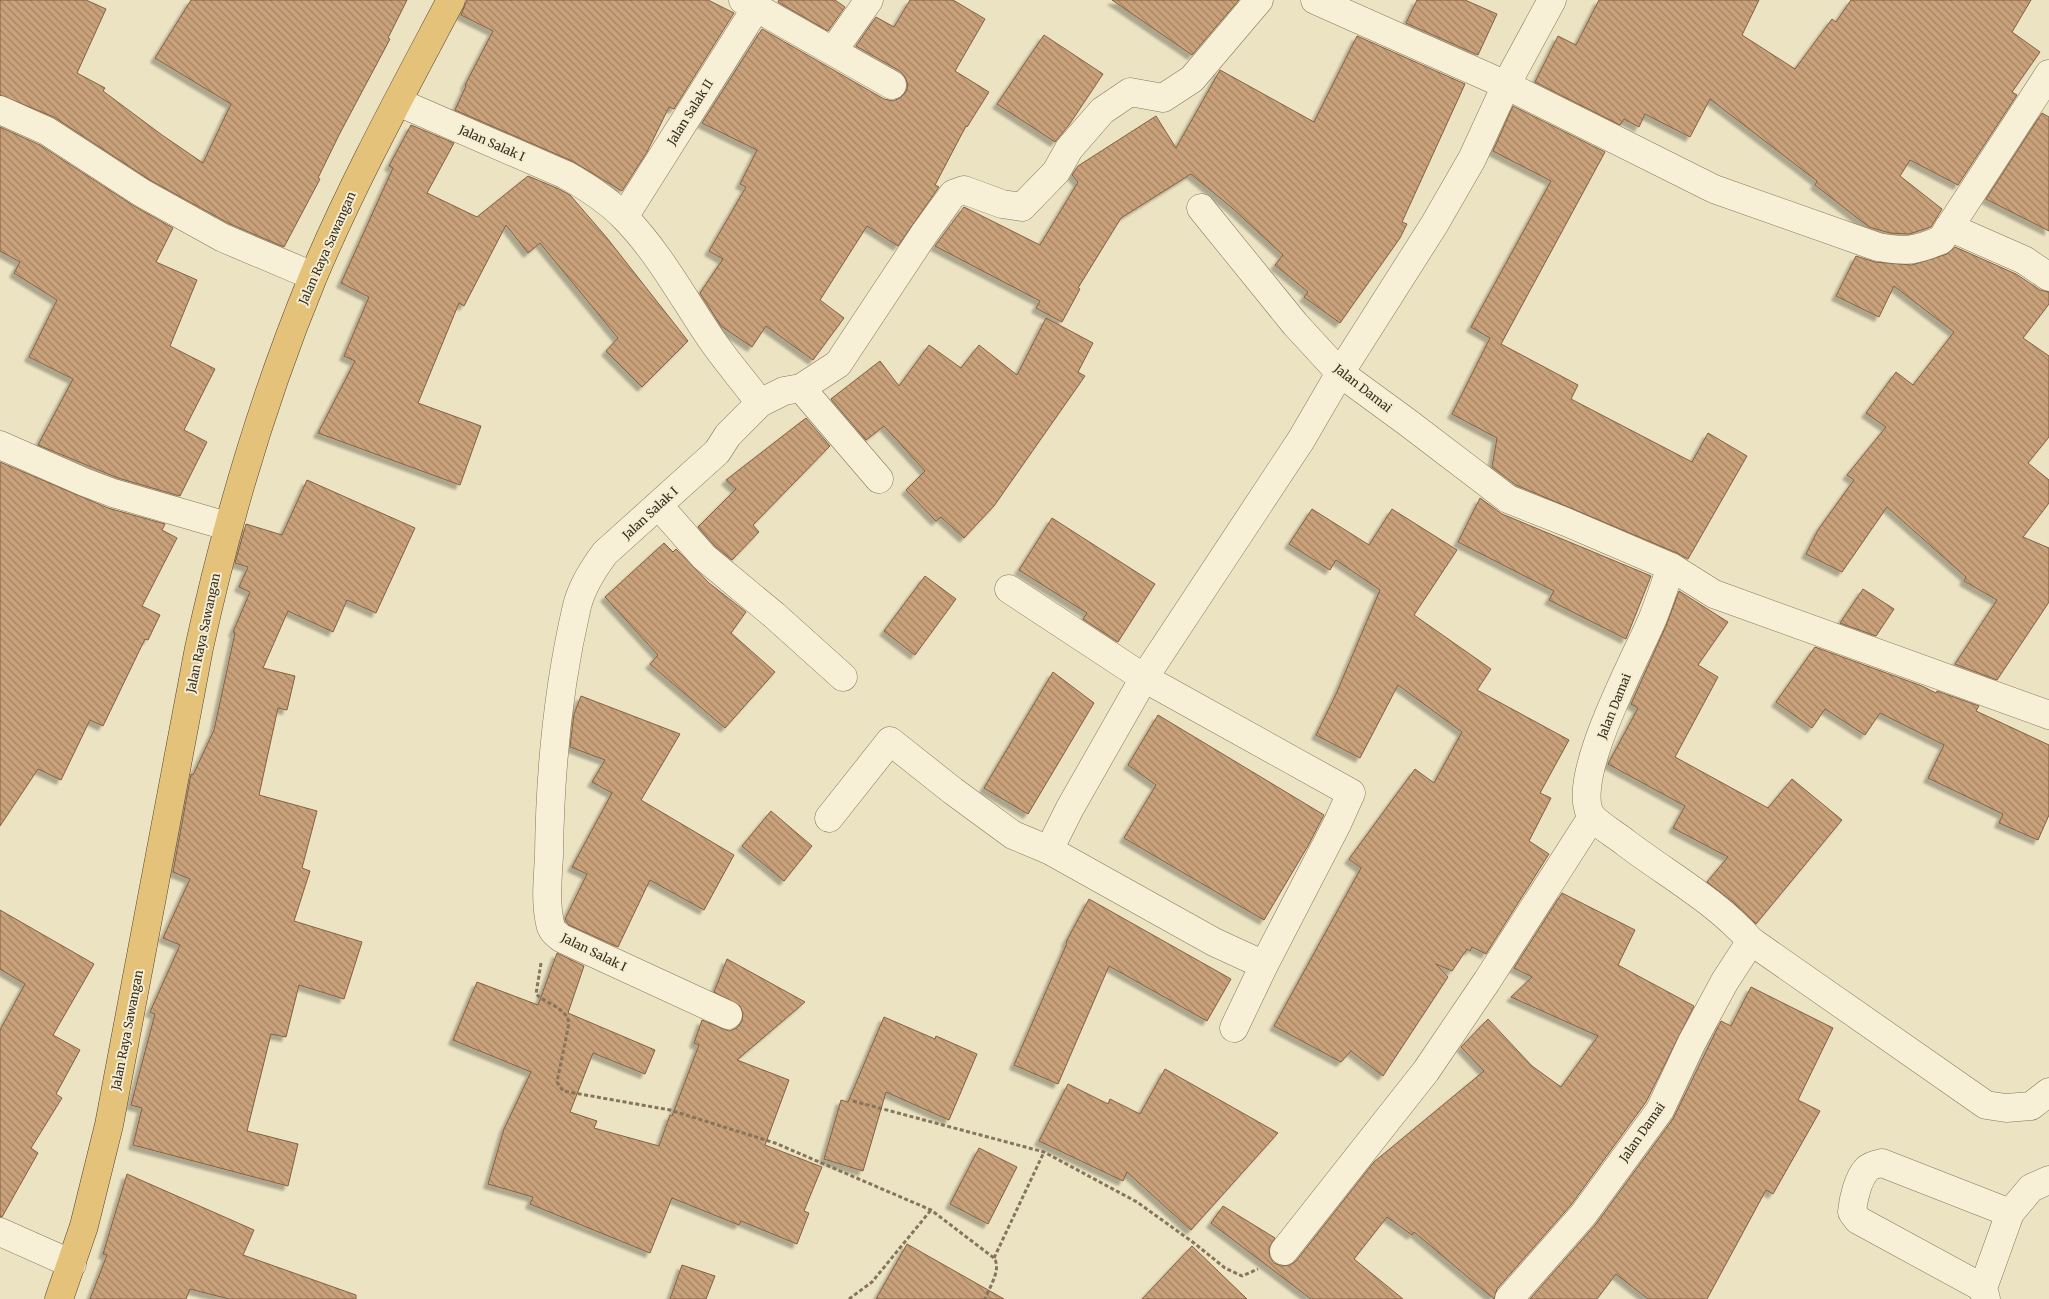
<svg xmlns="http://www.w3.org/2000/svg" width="2049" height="1299" viewBox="0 0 2049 1299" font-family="Merriweather,serif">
  <defs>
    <pattern id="building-back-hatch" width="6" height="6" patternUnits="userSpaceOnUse" patternTransform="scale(1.25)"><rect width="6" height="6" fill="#c9a17a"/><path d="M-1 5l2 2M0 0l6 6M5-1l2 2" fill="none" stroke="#a48363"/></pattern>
    <filter id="shadow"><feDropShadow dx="-4.5" dy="4.5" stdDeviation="1" flood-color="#0004"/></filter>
  </defs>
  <rect width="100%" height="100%" fill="#ece3c3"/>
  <g fill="url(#building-back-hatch)" stroke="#846141" filter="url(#shadow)">
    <polygon points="0,0 86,0 106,9 77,73 105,88 103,91 162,135 203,163 231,104 155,58 191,0 407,0 388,38 390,39 340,133 318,178 320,179 284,247 230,224 150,180 54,117 0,95"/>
    <polygon points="467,0 708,0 734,13 674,109 669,107 647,152 622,191 572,161 455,110 466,86 465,85 493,31 461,15"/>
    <polygon points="779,0 835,0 845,7 828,31 778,2"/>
    <polygon points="910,0 953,0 985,19 955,71 989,92 967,127 966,126 935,185 939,187 898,246 867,226 820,300 844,318 813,360 766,326 752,347 721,326 700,293 723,259 709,251 746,187 740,184 757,150 702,123 762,29 884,99 893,101 900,98 906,92 908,85 905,77 900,71 856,46 876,17 894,27"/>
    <polygon points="1112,0 1239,0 1192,55"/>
    <polygon points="1417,0 1465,0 1497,14 1478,55 1406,23"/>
    <polygon points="1599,0 1759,0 1742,35 1795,69 1832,19 1836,22 1851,0 2031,0 2012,32 2040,52 2012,92 2017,95 1958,185 1910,160 1900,176 1942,209 1931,227 1909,234 1890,233 1869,227 1815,185 1817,181 1710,99 1690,137 1645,114 1639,127 1624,119 1620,125 1535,82 1558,36 1576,45"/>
    <polygon points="1044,35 1103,74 1069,125 1055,142 997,104"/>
    <polygon points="1357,36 1465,84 1402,222 1407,224 1400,238 1340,323 1304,297 1308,292 1275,265 1283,255 1231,207 1191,174 1121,218 1078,288 1080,289 1062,322 1036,308 1040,301 935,246 964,207 1040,245 1078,182 1072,175 1078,166 1156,116 1176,148 1220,70 1314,122"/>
    <polygon points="1513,106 1605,152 1501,344 1578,385 1571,399 1692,462 1708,433 1747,456 1688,559 1677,553 1516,485 1492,467 1497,438 1452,414 1490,338 1471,327 1551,181 1493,151"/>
    <polygon points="2042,113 2049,117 2049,231 1986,199"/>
    <polygon points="411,125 454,143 427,193 477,217 528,176 559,189 570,195 607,238 688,341 642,387 606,351 618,338 540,243 528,253 506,225 464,306 459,303 418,403 481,426 460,485 318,433 355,361 344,356 369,297 341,283 393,168 389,166"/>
    <polygon points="0,127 40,145 134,206 173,228 156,262 197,280 170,346 215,369 184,430 207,442 180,496 118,478 38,445 73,379 29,357 57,300 14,273 20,262 0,251"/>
    <polygon points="1955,247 2016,274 2040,290 2049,292 2049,304 2023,338 2049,356 2049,437 2028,463 2049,480 2049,503 2023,537 2049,548 2049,602 1997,680 1955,664 1997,600 1964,581 1966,577 1887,507 1842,572 1806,554 1818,530 1854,480 1847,475 1886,427 1866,413 1896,372 1913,385 1954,332 1894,286 1879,317 1836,296 1856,256 1875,262 1912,265 1947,254"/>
    <polygon points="1046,318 1093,343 1078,372 1085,376 994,506 964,538 941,517 936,521 906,490 925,471 884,426 866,440 831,399 880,361 899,386 929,345 961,368 979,345 1017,375"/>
    <polygon points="806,418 830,446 753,525 759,532 732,560 715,546 698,527 736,489 726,480"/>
    <polygon points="0,462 108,508 165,524 162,530 177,538 142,606 160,615 148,640 145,639 103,726 90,720 61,780 38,769 0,826"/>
    <polygon points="307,480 415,528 376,613 347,600 333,632 288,611 263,668 295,676 287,710 278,708 259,795 317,811 302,868 310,871 294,921 362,942 344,999 299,985 286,1037 271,1034 247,1131 298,1144 288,1186 133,1145 142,1108 131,1105 155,1014 150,1012 180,945 163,938 190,879 173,872 191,774 193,775 214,730 235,633 233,632 250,592 239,587 248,567 235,563 246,524 282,535"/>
    <polygon points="1480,498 1502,514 1651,576 1626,639 1549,600 1554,591 1458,542"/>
    <polygon points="1312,509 1369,545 1392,509 1457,550 1414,615 1491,669 1477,690 1569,740 1540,793 1551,798 1529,841 1549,854 1486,954 1472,947 1470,951 1467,949 1452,971 1436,964 1448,977 1383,1076 1351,1051 1341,1062 1274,1026 1361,868 1349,859 1415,769 1434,783 1462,732 1398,685 1360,758 1316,735 1337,692 1380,590 1336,560 1330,570 1289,544"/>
    <polygon points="1052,518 1155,584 1118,642 1083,619 1087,613 1019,570"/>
    <polygon points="664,543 673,552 676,549 709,583 746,612 731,633 775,672 725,728 650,664 658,655 605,597"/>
    <polygon points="925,576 956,599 915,655 884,631"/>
    <polygon points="1863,589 1894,609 1876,636 1840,623"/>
    <polygon points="1679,591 1728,622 1698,665 1718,677 1675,757 1768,808 1792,779 1842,820 1756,924 1733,902 1707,882 1728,857 1673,828 1685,806 1608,764 1638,708 1631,704 1666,626"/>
    <polygon points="1815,647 1922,686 1936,693 1937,691 1979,706 1976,711 2049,745 2049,815 2038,840 1999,823 2003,814 1928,778 1944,745 1880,713 1865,735 1825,709 1812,728 1776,702"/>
    <polygon points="1053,672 1094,703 1028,814 984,788"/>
    <polygon points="581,696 680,734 641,800 734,855 704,910 650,880 618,947 569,925 565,919 587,874 572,867 612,793 592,782 605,760 570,747 574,714"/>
    <polygon points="1158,715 1324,815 1308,846 1264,920 1124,838 1156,785 1128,765"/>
    <polygon points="771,811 812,846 784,881 742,846"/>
    <polygon points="1562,893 1635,930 1618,965 1694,1006 1646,1102 1571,1205 1497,1289 1494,1299 1414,1232 1412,1235 1387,1217 1354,1259 1403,1299 1311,1299 1211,1223 1223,1206 1275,1238 1269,1248 1270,1257 1274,1263 1281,1266 1290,1265 1296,1261 1374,1162 1484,1071 1461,1047 1488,1019 1532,1066 1561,1087 1598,1036 1511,997 1532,977 1514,968"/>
    <polygon points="1089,899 1231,979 1207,1021 1109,966 1058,1084 1014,1065 1067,943 1066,942"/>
    <polygon points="0,910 94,964 53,1035 80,1050 56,1094 62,1098 31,1148 38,1153 2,1217 0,1217 0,1030 25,984 0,969"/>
    <polygon points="557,953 584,966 568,1013 655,1050 645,1074 593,1053 570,1112 597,1121 594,1128 659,1146 670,1115 672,1116 699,1045 694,1043 702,1020 729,1031 737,1028 742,1021 743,1013 740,1006 714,992 727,959 805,1002 737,1060 789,1080 765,1145 822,1167 804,1211 809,1213 797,1244 741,1221 739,1225 672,1198 650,1253 530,1204 533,1197 488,1184 504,1129 531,1072 453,1040 477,982 538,1005"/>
    <polygon points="1751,987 1833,1028 1798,1100 1820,1111 1773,1194 1766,1190 1707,1299 1648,1299 1616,1274 1597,1299 1530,1299 1596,1224 1673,1119 1721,1021 1731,1026"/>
    <polygon points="884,1017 935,1039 936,1036 977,1054 949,1120 886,1092 863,1171 824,1159 841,1100 848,1102"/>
    <polygon points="1165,1069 1278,1133 1191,1230 1127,1172 1123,1181 1039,1141 1068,1084 1108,1104 1110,1099 1140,1114"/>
    <polygon points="979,1148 1017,1167 988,1224 950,1204"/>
    <polygon points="127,1174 254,1230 243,1255 356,1295 356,1299 229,1299 190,1289 186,1299 90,1299 107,1255 103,1254"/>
    <polygon points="907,1244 1004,1299 876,1299"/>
    <polygon points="1192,1246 1247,1299 1142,1299"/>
    <polygon points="682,1265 715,1276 706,1299 670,1299"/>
  </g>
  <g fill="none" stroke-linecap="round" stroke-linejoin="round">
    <defs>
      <g id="minor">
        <polyline points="743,0 892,85"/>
        <path d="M1315 0 1506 85 1714 189 1878 247C1907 252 1915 251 1941 240L2049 74"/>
        <polyline points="833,51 869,0"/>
        <path d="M398 102 566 175C587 187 608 200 625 218 659 253 682 296 709 336 725 360 744 381 760 403L728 435 717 452 605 553C593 569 582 586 577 606 558 687 550 772 549 855 548 877 545 901 550 923 551 930 555 933 561 938L728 1015"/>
        <polyline points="0,110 47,131 142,193 223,238 313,276"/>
        <path d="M1201 208 1295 324 1340 373 1407 422 1508 499 1566 522 1671 567C1665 584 1659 603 1652 620 1637 656 1565 786 1593 818 1602 827 1616 835 1626 843 1668 875 1716 901 1751 941L1725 981 1692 1042 1660 1110 1583 1215 1509 1299"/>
        <polyline points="624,217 756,8"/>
        <polyline points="1949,227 2024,260 2049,277"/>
        <polyline points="801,388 879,479"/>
        <polyline points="760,403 784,391 801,388 838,364 924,234 953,194 964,190 1002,204 1022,207 1056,172 1069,149 1102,111 1130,92 1163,98 1192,79 1259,0"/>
        <polyline points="0,445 84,482 113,493 227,526"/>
        <polyline points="659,506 704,557 774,615 843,677"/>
        <polyline points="1671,567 1714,594 2049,715"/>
        <polyline points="829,818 890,741 953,791 1013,835 1049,850 1214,942 1264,965 1337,824 1351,793 1144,678 1009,589"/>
        <polyline points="1049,850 1070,808 1144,678 1301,440 1340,373 1434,225 1472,159 1506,85 1552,0"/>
        <polyline points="1751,941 1986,1105 2006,1108 2031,1106 2049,1092"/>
        <polyline points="1234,1028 1264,965"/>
        <polyline points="0,1232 72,1264"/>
        <polyline points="1284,1251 1426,1071 1487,981 1592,817"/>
        <path d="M1983 1288 1858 1220 1852 1212C1853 1200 1858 1178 1867 1169 1871 1165 1877 1164 1882 1163L2010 1213"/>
        <polyline points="1986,1299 1983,1288 2010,1213 2031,1188 2049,1180"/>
      </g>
      <path id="trunk" d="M59 1299 84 1226 109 1125 199 648C227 520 263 398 313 277 353 182 403 91 451 0"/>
    </defs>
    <use href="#minor" stroke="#86755b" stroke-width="29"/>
    <use href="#trunk" stroke="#54432f" stroke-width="29"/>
    <g stroke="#86755b" stroke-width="3" stroke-dasharray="4 2.5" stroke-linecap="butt">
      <path d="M541 963 536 994C546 1004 566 1007 569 1023L557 1082 563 1091 670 1110 775 1143 931 1210 994 1258C1002 1269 989 1288 985 1299"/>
      <polyline points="853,1101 1044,1152 1137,1202 1194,1243 1225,1268 1242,1276 1258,1269"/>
      <polyline points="994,1258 1044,1152"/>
      <polyline points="849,1299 872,1282 931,1210"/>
    </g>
    <use href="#minor" stroke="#f8f0d6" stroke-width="28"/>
    <use href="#trunk" stroke="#e4c279" stroke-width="28"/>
  </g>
  <g text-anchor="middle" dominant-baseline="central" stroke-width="4" stroke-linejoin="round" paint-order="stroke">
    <g font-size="12" fill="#372c1e" stroke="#f4edd2">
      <text transform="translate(690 112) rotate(-58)">Jalan Salak II</text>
      <text transform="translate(492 143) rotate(24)">Jalan Salak I</text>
      <text transform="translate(327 248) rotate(-66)">Jalan Raya Sawangan</text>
      <text transform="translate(1363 388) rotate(38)">Jalan Damai</text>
      <text transform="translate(650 513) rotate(-43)">Jalan Salak I</text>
      <text transform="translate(203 633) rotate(-78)">Jalan Raya Sawangan</text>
      <text transform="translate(1614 706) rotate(-68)">Jalan Damai</text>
      <text transform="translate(594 952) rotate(26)">Jalan Salak I</text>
      <text transform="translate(127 1030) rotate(-79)">Jalan Raya Sawangan</text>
      <text transform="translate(1642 1132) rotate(-55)">Jalan Damai</text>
    </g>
  </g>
</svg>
